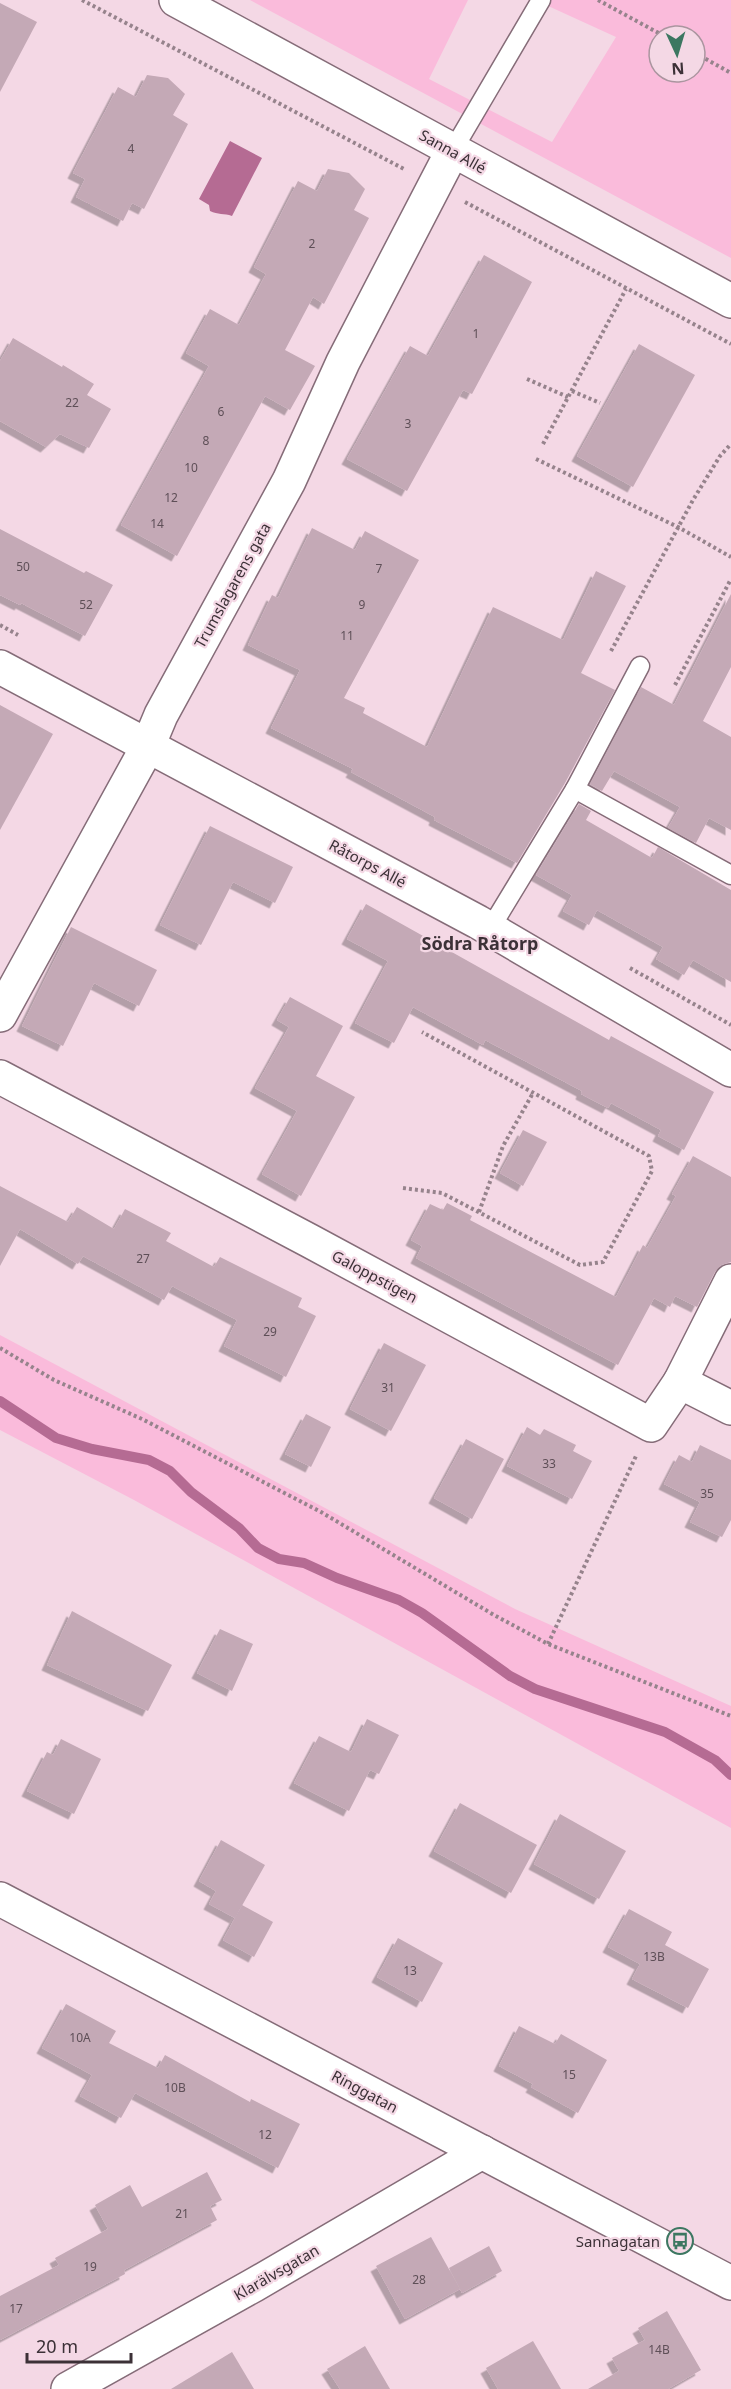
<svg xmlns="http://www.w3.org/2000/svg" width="731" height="2389" viewBox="0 0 731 2389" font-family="'Noto Sans',sans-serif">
  <defs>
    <filter id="shadow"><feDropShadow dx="-5.5" dy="5.5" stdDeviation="0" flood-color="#0004"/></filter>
  </defs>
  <rect width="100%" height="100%" fill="#f4d8e5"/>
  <g fill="#fabbdb" fill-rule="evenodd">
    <path d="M250 0H468L429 79 552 142 616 37 535 0H731V258ZM659 36H695V72H659Z"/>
    <polygon points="0,1335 515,1609 731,1706 731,1828 134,1500 0,1430"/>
  </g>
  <path fill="#b56b93" d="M230 141 262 158 232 216C224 213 218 215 210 211L209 205 199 199Z"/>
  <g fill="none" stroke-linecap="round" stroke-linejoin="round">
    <polyline stroke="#b56b93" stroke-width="10" points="0,1401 56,1438 92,1449 149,1460 170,1471 191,1492 239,1528 258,1548 279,1559 304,1563 337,1578 399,1600 422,1613 510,1676 535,1689 665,1732 715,1760 731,1775"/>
  </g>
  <g fill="#c4a9b6" filter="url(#shadow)">
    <polygon points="0,3 37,22 0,92"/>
    <polygon points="147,75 168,78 185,94 173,115 188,124 144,209 132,203 123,221 76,197 85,179 73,173 118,87 136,97"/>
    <polygon points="328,169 349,173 365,189 354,210 369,218 324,304 313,297 285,350 315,366 290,410 265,396 177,556 121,525 209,366 186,353 210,309 239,325 266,274 254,267 298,181 317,191"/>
    <polygon points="484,255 532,282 472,394 463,390 407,491 347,459 410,346 428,356"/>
    <polygon points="13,338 62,367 63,365 94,384 87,395 111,409 89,448 60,434 46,447 0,421 0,361"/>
    <polygon points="639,344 695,375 633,487 577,456"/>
    <polygon points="312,528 355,550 365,531 419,560 344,698 365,708 363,713 427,747 493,607 563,640 596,571 626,586 581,673 615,690 565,783 517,863 434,820 435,817 351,772 353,769 271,728 300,670 248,645 272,595 278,598"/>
    <polygon points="0,529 84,573 86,571 113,585 85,636 21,603 20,605 0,595"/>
    <polygon points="731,594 731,667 703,721 731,737 731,830 709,818 696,843 668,828 680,807 614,771 602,791 590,784 641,687 674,705"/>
    <polygon points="0,705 53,734 0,830"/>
    <polygon points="579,804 591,811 586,820 652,858 658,847 731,890 731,982 693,960 684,975 656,959 663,947 597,910 589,925 563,911 572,895 536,875"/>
    <polygon points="210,826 293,867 275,903 233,882 201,945 160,925"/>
    <polygon points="366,904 609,1040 611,1036 714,1092 684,1150 658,1136 661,1130 611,1103 608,1108 581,1094 582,1091 485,1040 483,1045 413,1007 394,1043 355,1023 388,961 347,939"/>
    <polygon points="71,927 157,970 139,1006 94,983 63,1046 22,1026"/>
    <polygon points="290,997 343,1026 316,1076 355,1097 301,1196 262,1174 297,1111 255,1088 289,1027 277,1020"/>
    <polygon points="523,1130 547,1142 523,1186 500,1173"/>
    <polygon points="693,1156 731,1177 731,1262 721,1265 715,1272 697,1307 675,1296 670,1307 654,1298 618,1365 416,1258 422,1246 411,1240 430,1204 443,1210 447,1203 472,1216 470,1220 616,1297 643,1245 647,1248 676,1196 672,1194"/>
    <polygon points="0,1186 68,1222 77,1207 114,1229 125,1209 171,1233 166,1241 214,1267 220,1257 302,1298 298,1307 316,1316 286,1377 224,1346 237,1320 172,1286 164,1300 83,1256 78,1264 20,1229 0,1266"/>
    <polygon points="384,1343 426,1365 391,1431 350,1409"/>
    <polygon points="306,1414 331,1427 311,1467 285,1454"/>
    <polygon points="527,1427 540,1435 544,1429 576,1445 573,1451 592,1461 572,1499 507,1466"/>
    <polygon points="466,1439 504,1459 472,1519 434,1498"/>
    <polygon points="700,1445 731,1460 731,1520 722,1537 690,1522 700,1502 664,1484 679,1455 692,1462"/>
    <polygon points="72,1611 172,1665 148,1711 47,1665"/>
    <polygon points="220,1629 253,1644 232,1691 197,1673"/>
    <polygon points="367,1719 399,1735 379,1774 370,1770 349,1811 294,1783 319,1736 351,1752"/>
    <polygon points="61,1739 101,1759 74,1814 27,1791 47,1752 53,1755"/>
    <polygon points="460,1803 537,1845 511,1893 434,1851"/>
    <polygon points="560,1814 626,1851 599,1899 534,1864"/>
    <polygon points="221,1840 265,1865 235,1918 209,1904 216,1891 199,1881"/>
    <polygon points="242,1905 273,1922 254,1957 223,1940"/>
    <polygon points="629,1909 672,1932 665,1945 709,1969 688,2008 632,1979 640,1964 608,1947"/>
    <polygon points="398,1938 443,1963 422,2002 377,1977"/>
    <polygon points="66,2004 116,2031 109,2043 158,2068 165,2055 250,2102 251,2099 300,2124 278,2168 135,2093 121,2118 80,2096 92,2075 42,2048"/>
    <polygon points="519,2026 555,2044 561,2034 607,2060 578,2113 531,2087 533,2084 499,2066"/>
    <polygon points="207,2172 222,2200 210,2206 217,2220 124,2270 125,2274 0,2340 0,2296 59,2265 55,2258 108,2229 95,2205 130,2185 142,2207"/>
    <polygon points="431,2237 460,2289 405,2319 376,2266"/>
    <polygon points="489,2246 502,2271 462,2293 449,2268"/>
    <polygon points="667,2311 701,2370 668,2389 588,2389 619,2371 612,2358 645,2340 638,2328"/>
    <polygon points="533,2341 561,2389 498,2389 486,2368"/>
    <polygon points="365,2346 390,2389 340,2389 327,2369"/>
    <polygon points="232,2352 254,2389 171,2389"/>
  </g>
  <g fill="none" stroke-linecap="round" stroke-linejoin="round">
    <defs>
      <g id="service">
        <polyline points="453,150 541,0"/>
        <polyline points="575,789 640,666"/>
        <polyline points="490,929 575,789 731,875"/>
      </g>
      <g id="minor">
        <polyline points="176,0 731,301"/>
        <polyline points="0,667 478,922 731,1070"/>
        <polyline points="0,1015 148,746 161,715 289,481 343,362 453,150"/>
        <polyline points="0,1077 310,1241 651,1425 680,1382 731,1408"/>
        <polyline points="680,1382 731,1281"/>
        <polyline points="0,1899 731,2283"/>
        <polyline points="68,2389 254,2285 482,2152"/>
      </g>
    </defs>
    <use href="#service" stroke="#856c78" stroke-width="21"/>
    <use href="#minor" stroke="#856c78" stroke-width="36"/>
    <g stroke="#96838c" stroke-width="4" stroke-dasharray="3 3" stroke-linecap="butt">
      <polyline points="82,0 406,170"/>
      <polyline points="598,0 664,36"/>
      <polyline points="695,53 731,73"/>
      <polyline points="465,202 731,344"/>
      <polyline points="527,379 568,397"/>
      <polyline points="572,391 600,403"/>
      <polyline points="543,444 626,289"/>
      <polyline points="536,459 678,527 731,557"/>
      <polyline points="0,625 18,635"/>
      <polyline points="611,651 693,500 720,456 731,444"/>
      <polyline points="675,685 731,579"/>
      <polyline points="630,968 731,1025"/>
      <polyline points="403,1188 442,1193 580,1265 603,1262 652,1171 649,1156 422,1032"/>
      <polyline points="479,1212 503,1146 533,1093"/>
      <polyline points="0,1348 54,1380 142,1419 321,1512 494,1615 548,1644 731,1716"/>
      <polyline points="548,1644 636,1456"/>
    </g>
    <use href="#service" stroke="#fff" stroke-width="18"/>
    <use href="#minor" stroke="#fff" stroke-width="33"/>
  </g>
  <defs>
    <symbol id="bus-ring" viewBox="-11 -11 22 22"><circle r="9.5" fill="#f4d8e5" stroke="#3c7761" stroke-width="1.5"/><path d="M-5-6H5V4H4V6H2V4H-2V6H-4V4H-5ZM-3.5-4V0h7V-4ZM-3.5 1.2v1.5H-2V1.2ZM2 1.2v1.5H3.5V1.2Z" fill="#3c7761"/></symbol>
  </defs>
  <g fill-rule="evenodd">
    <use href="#bus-ring" x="665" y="2226" width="30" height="30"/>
  </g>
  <g text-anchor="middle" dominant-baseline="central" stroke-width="4.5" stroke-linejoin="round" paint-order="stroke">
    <g font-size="12" fill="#5e4f57">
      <text x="131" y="148">4</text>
      <text x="312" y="243">2</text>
      <text x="476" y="333">1</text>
      <text x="72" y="402">22</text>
      <text x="221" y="411">6</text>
      <text x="408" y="423">3</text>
      <text x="206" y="440">8</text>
      <text x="191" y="467">10</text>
      <text x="171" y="497">12</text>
      <text x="157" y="523">14</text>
      <text x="23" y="566">50</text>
      <text x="379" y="568">7</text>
      <text x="86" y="604">52</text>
      <text x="362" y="604">9</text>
      <text x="347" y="635">11</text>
      <text x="143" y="1258">27</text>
      <text x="270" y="1331">29</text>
      <text x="388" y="1387">31</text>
      <text x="549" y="1463">33</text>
      <text x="707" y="1493">35</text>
      <text x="654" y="1956">13B</text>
      <text x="410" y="1970">13</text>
      <text x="80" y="2037">10A</text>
      <text x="569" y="2074">15</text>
      <text x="175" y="2087">10B</text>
      <text x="265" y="2134">12</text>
      <text x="182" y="2213">21</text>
      <text x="90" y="2266">19</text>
      <text x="419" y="2279">28</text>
      <text x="16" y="2308">17</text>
      <text x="659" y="2349">14B</text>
    </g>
    <g font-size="15" fill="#3c3137" stroke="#f4d8e5">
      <text transform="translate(453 151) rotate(29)">Sanna Allé</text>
      <text transform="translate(232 585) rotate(-61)">Trumslagarens gata</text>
      <text transform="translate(368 863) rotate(28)">Råtorps Allé</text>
      <text transform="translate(375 1276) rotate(28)">Galoppstigen</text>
      <text transform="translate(365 2091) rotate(28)">Ringgatan</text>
      <text transform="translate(276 2272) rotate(-30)">Klarälvsgatan</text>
    </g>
    <g font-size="15" fill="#3c3137" stroke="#f4d8e5" text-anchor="end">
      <text x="660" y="2241">Sannagatan</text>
    </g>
    <g font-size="18" font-weight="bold" fill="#3c3137" stroke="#f4d8e5">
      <text x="480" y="943">Södra Råtorp</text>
    </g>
  </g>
  <g transform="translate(677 54) rotate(176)"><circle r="28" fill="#f4d8e5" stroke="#aa959f" stroke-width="1.5"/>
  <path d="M0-4.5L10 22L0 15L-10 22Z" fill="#3c7761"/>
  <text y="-9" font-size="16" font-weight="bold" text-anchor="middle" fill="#3c3137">N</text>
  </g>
  <path d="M27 2353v9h104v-9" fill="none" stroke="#3c3137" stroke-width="3"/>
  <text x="36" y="2353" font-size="18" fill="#3c3137" stroke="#f4d8e5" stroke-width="4.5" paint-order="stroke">20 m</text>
</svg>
